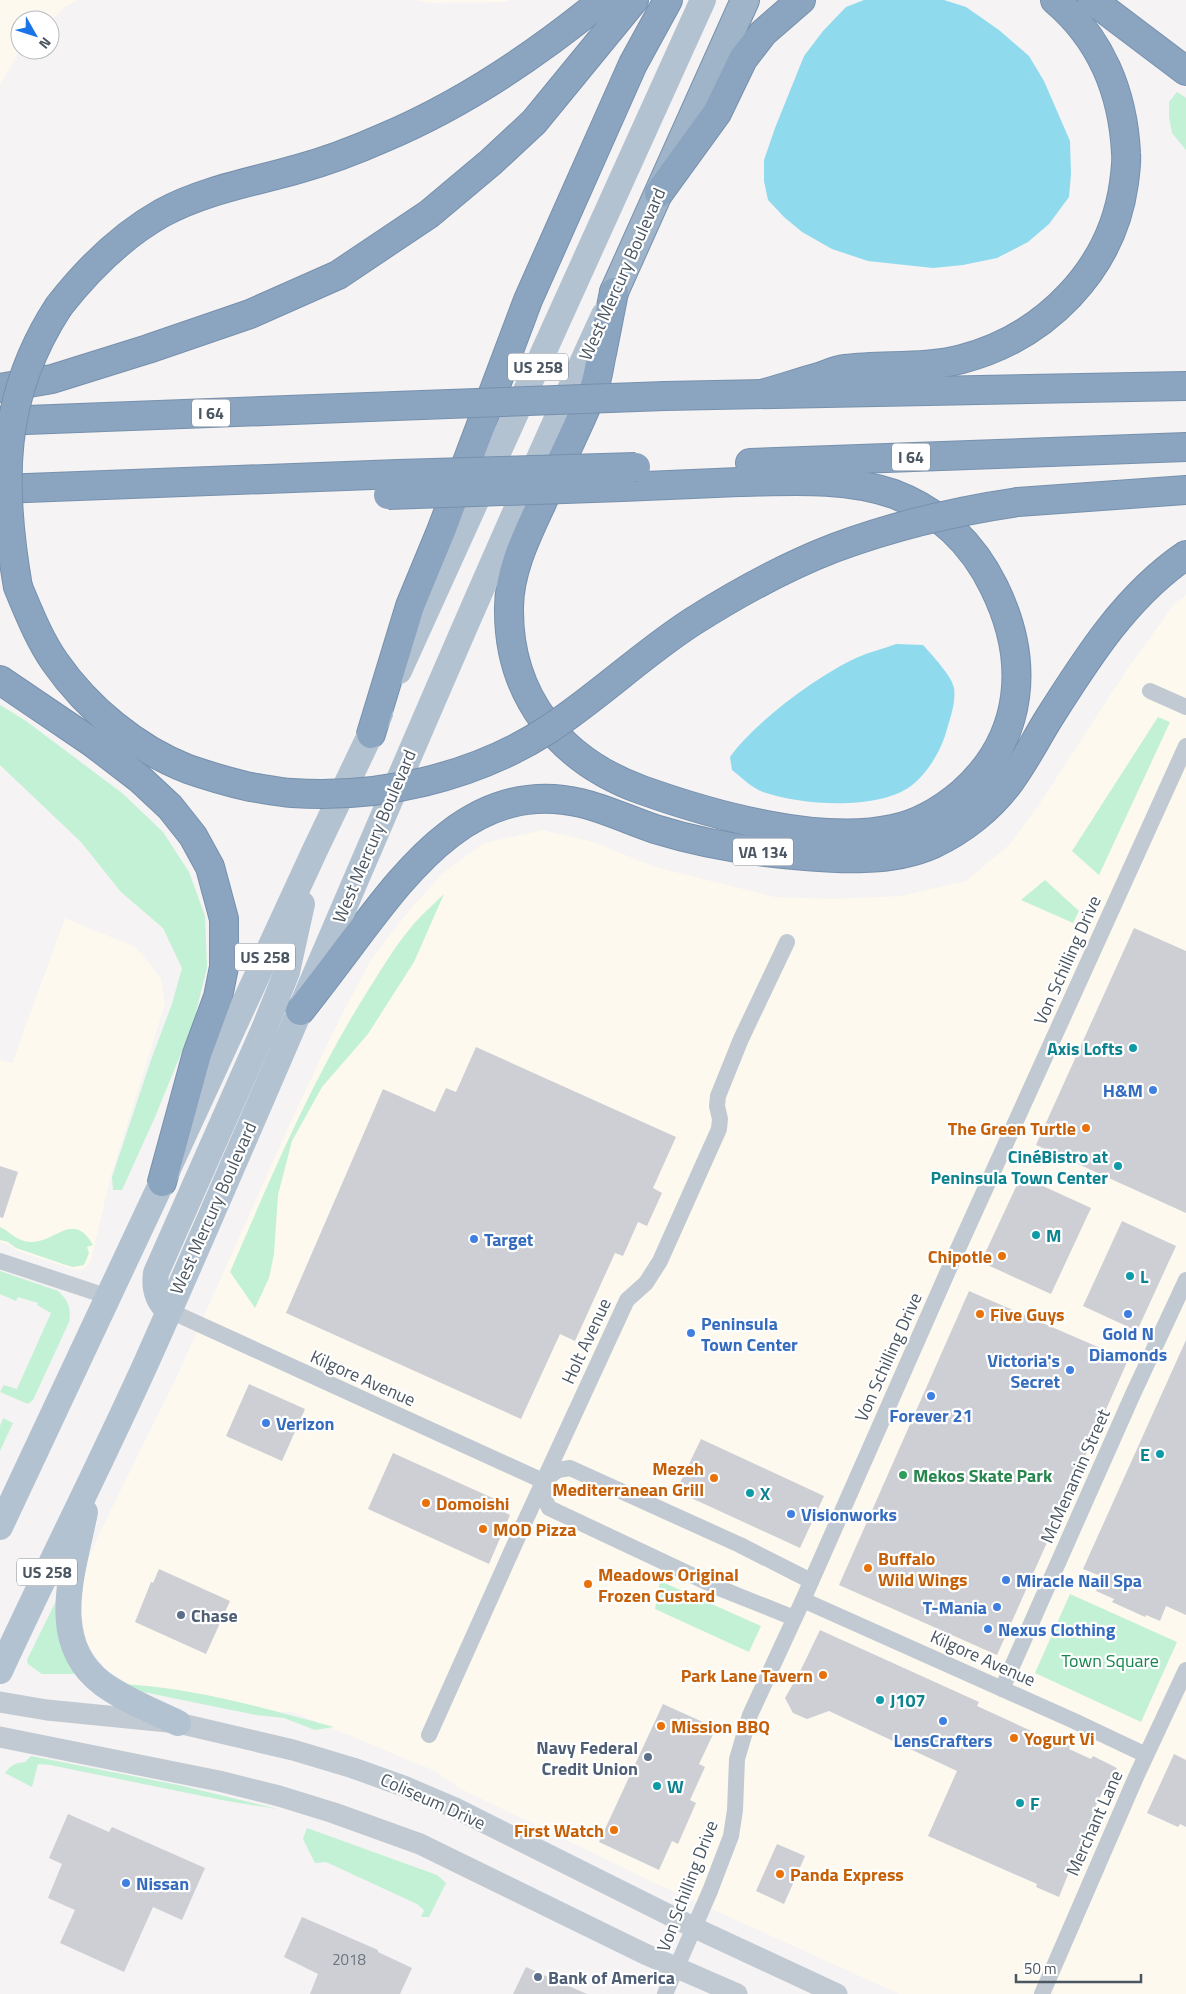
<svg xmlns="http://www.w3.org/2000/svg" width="1186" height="1994" viewBox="0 0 1186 1994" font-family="'Titillium Web',sans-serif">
  <rect width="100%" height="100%" fill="#f5f3f3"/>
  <g fill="#fdf9ef">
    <polygon points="0,0 78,0 65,7 50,22 50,20 20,20 20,50 0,85"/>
    <polygon points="415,0 510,0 504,2 430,3"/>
    <polygon points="1186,595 1186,1994 899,1994 657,1884 461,1789 435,1771 293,1712 255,1712 132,1685 106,1670 87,1644 79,1605 86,1565 102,1528 178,1374 292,1119 337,1024 372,958 413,906 443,873 484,843 543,830 593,842 655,867 775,897 833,899 900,896 966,881 1009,845 1042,800 1124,674 1175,603"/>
    <polygon points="65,918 137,948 161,978 165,1004 110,1179 91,1261 84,1269 75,1270 17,1251 9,1245 0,1242 0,1060 12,1063"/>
  </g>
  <g fill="#c3f1d5">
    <polygon points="1177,92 1186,98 1186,150 1172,133 1169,117 1169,102"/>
    <polygon points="0,705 26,721 122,793 163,832 189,872 205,916 207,968 193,1024 155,1117 122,1190 113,1190 112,1177 151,1060 172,1004 182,968 163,928 121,892 81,842 0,765"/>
    <polygon points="1158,717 1170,722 1099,875 1072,851"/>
    <polygon points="1045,880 1079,911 1073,923 1021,900"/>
    <path d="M444 894 414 962 368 1034 322 1087 292 1141 278 1195 274 1254 269 1278 255 1308 230 1272C272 1175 311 1081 367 992 381 970 395 946 412 926 421 915 433 905 444 894Z"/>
    <path d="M0 1227C11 1232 17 1242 31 1242 56 1243 73 1210 93 1245L87 1247 89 1253 84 1265 73 1267 66 1265 16 1248 8 1242 0 1240Z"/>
    <path d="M0 1271 58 1291C68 1300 72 1309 69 1322L33 1400 28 1404 0 1392 4 1385 17 1389 51 1313 37 1305 38 1303 18 1297 16 1301 0 1294Z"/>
    <polygon points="3,1418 13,1423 0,1451 0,1426"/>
    <polygon points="660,1581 761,1626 749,1652 655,1609"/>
    <polygon points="1070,1594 1177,1642 1141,1722 1035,1673"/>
    <path d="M56 1601C60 1633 56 1645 75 1674H42L28 1664 27 1660Z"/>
    <path d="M123 1684C195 1688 264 1708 334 1727L315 1730 284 1718 256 1715 143 1692Z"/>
    <path d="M31 1756 183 1786 277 1809 227 1801 50 1765 38 1764 32 1787 5 1773C11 1765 15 1763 25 1762Z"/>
    <polygon points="307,1828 437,1875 446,1883 429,1917 421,1917 424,1910 417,1904 326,1862 315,1863 303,1839"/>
  </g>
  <g fill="#90daee">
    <polygon points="864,0 944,0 966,7 999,30 1029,56 1044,81 1070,141 1071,174 1069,197 1049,224 1028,242 997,258 963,265 933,268 868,261 832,249 802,232 784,217 768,200 764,181 764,160 775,128 804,56 823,31 846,7"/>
    <path d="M896 644 923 645C931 654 952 676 954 688 956 701 951 716 947 729 942 749 928 773 911 786 877 811 800 805 763 792 752 788 741 777 732 770L730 757C755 722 817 676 856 658 869 652 883 649 896 644Z"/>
  </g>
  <g fill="#cdcfd5">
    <polygon points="1134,928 1186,951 1186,1213 1036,1145"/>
    <polygon points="476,1047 676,1137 653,1188 662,1193 647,1226 638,1222 623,1256 615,1253 575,1341 560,1334 521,1419 286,1313 383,1089 435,1112 446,1088 456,1092"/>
    <polygon points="0,1166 18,1172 3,1218 0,1217"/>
    <polygon points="1021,1176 1091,1208 1051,1294 981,1262"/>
    <polygon points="1122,1221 1176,1246 1137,1331 1083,1306"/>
    <polygon points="969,1291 1128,1360 997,1655 839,1585"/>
    <polygon points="1186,1340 1186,1615 1166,1606 1160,1621 1146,1615 1145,1617 1112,1602 1114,1599 1096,1591 1103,1577 1083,1569"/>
    <polygon points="249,1384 305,1409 282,1461 226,1436"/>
    <polygon points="701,1439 824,1496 800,1548 676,1491"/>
    <polygon points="393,1453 508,1505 504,1512 510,1515 489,1564 368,1509"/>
    <polygon points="159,1569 230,1601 206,1654 135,1622 151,1582 153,1583"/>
    <polygon points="820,1630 979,1702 977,1706 1051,1740 1053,1737 1061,1738 1071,1745 1069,1749 1091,1759 1093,1756 1117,1768 1106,1791 1103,1790 1092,1814 1097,1816 1083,1849 1079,1847 1059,1897 1036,1887 1037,1884 928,1836 957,1771 829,1711 807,1719 793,1713 785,1698 793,1684 795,1682"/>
    <polygon points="663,1704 716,1728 699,1764 705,1767 690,1800 696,1803 678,1844 672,1841 659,1870 599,1842"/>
    <polygon points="1174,1754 1186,1760 1186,1827 1180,1824 1178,1827 1147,1813"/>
    <polygon points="68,1814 109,1832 112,1827 205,1868 182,1920 153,1907 124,1972 60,1943 75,1910 48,1898 62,1864 49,1858"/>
    <polygon points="777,1844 805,1856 784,1904 756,1891"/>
    <polygon points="302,1917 378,1950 378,1952 412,1968 400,1994 310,1994 318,1974 284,1957"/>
    <polygon points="526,1967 548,1977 587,1994 513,1994"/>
  </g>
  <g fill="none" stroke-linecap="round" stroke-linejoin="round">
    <defs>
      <polyline id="trunk" points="614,292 745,0"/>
      <g id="motorway">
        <polyline points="1092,0 1186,71"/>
        <polyline points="659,193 717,113 743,59 763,33 801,0"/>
        <path d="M614 292C610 313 606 333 602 353 599 366 598 379 593 391 577 430 558 467 541 505 526 537 509 572 509 608 508 697 561 761 642 790 712 815 819 845 893 829 918 824 943 809 962 793 1025 737 1030 660 994 587 973 544 939 511 894 494 845 477 790 481 739 482 700 484 661 485 622 487"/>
        <path d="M59 306C88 269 121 236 162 213 204 190 253 182 298 169 327 161 356 150 383 138 464 104 536 55 603 0"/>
        <polyline points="0,388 52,379 148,349 250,314 338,275 429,214 491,162 534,122 634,0"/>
        <path d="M765 393C783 388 801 382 819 377 828 374 836 370 845 369 883 364 924 369 962 359 1045 337 1112 270 1124 183 1125 173 1127 163 1126 153 1123 93 1101 39 1055 0"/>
        <polyline points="665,396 1186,386"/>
        <polyline points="0,421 422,405"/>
        <polyline points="750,463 1186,447"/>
        <polyline points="0,489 398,474"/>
        <polyline points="1018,502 1186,490"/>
        <path d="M18 587C29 613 39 639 55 662 87 708 136 749 188 769 208 776 229 782 250 787"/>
        <polyline points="0,680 93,743 140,779 170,807 193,836 210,867 224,919 224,967 218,997 197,1054 162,1182"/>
        <polyline points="371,734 410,606 441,531 528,300 633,64 668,0"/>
        <path d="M300 1011C319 987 337 963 355 939 410 866 476 778 581 803 606 809 631 821 655 829 700 843 747 851 794 855 838 859 891 863 933 844 963 830 992 807 1011 780 1025 761 1036 739 1049 718 1087 658 1126 596 1186 555"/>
      </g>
    </defs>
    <use href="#trunk" stroke="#7690ad" stroke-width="30"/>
    <use href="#motorway" stroke="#7690ad" stroke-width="30"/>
    <g stroke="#c1cad2" stroke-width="16">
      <polyline points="1150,691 1186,707"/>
      <polyline points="0,1261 109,1297"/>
      <polyline points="168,1310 543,1481"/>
      <polyline points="543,1481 558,1470 570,1468 740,1545 811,1581"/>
      <polyline points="543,1481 544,1497 549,1508 719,1588 794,1618"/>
      <polyline points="803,1600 1072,1720 1146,1755"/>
      <polyline points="1002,1689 1133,1394 1186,1280"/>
      <polyline points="429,1735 526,1519 627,1300 646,1283 660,1261 719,1129 720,1119 717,1106 718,1096 741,1039 787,942"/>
      <polyline points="665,1994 710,1891 731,1836 735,1810 737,1759 750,1715 803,1600 948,1271 1186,746"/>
      <polyline points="1042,1994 1136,1777 1186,1670"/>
    </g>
    <g stroke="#c1cad2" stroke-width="21">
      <polyline points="0,1702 47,1710 178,1723 293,1750 353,1768 406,1787 455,1808 695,1928 837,1994"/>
      <polyline points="0,1737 219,1781 279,1796 334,1813 420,1844 645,1954 737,1994"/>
    </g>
    <g stroke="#b3c2d1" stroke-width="26">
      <polyline points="399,671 703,0"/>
      <path d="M168 1310C157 1300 154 1287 156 1273L264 1029 287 972 302 904"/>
      <path d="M85 1512C74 1569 46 1642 103 1684 125 1700 153 1711 178 1723"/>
      <polyline points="0,1527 162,1182 315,850 380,714"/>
      <path d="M0 1671C48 1567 100 1465 147 1361 302 1014 445 661 604 315"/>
    </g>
    <use href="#trunk" stroke="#9fb4c9" stroke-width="28"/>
    <use href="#motorway" stroke="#8ba5c1" stroke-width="28"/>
    <defs>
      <g id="motorway-bridge">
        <polyline points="422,405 665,396"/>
        <polyline points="398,474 636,467"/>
        <polyline points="388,495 622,487"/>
        <path d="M18 587C0 483 0 396 59 306"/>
        <path d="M250 787C264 789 278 792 292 793 379 799 472 778 546 731 597 698 641 655 692 622 736 594 785 567 834 548 893 526 956 511 1018 502"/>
      </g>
    </defs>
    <use href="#motorway-bridge" stroke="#7690ad" stroke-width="30" stroke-linecap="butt"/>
    <use href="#motorway-bridge" stroke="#8ba5c1" stroke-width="28"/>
  </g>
  <g fill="#0f9aa8" stroke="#fff" stroke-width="2">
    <circle cx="1133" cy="1048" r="5"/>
    <circle cx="1118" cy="1166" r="5"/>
    <circle cx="1036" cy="1235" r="5"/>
    <circle cx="1130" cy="1276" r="5"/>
    <circle cx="1160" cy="1454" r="5"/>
    <circle cx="750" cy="1493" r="5"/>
    <circle cx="880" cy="1700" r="5"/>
    <circle cx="657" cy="1786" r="5"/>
    <circle cx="1020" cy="1803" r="5"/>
  </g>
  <g fill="#3f7fe0" stroke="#fff" stroke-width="2">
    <circle cx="1153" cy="1090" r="5"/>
    <circle cx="474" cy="1239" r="5"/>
    <circle cx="1128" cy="1314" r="5"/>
    <circle cx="691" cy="1333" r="5"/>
    <circle cx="1070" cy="1370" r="5"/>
    <circle cx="931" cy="1396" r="5"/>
    <circle cx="266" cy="1423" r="5"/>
    <circle cx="791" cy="1514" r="5"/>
    <circle cx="1006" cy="1580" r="5"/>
    <circle cx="997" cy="1607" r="5"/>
    <circle cx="988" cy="1629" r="5"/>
    <circle cx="943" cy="1721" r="5"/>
    <circle cx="126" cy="1883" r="5"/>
  </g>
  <g fill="#e8710a" stroke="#fff" stroke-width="2">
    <circle cx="1086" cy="1128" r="5"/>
    <circle cx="1002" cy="1256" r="5"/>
    <circle cx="980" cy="1314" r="5"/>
    <circle cx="714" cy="1478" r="5"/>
    <circle cx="426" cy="1503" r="5"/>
    <circle cx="483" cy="1529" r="5"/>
    <circle cx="868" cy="1568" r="5"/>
    <circle cx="588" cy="1584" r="5"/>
    <circle cx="823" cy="1675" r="5"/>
    <circle cx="661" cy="1726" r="5"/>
    <circle cx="1014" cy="1738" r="5"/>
    <circle cx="614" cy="1830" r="5"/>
    <circle cx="780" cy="1874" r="5"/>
  </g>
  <circle fill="#2e9e5b" stroke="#fff" stroke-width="2" cx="903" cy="1475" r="5"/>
  <g fill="#5c6f8a" stroke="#fff" stroke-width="2">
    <circle cx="181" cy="1615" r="5"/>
    <circle cx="648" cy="1757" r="5"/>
    <circle cx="538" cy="1977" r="5"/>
  </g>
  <g text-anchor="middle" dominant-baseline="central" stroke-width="4.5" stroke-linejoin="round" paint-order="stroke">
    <g font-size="15" fill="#6b747e">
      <text x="349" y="1959">2018</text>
    </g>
    <g fill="#fff" stroke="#808990" stroke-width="1">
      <rect x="508" y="353.5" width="60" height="27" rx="4"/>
      <rect x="192" y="399.5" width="38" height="27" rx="4"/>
      <rect x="892" y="443.5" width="38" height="27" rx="4"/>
      <rect x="733" y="838.5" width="60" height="27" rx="4"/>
      <rect x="235" y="943.5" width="60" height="27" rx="4"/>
      <rect x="17" y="1558.5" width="60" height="27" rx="4"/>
    </g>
    <g font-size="16" font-weight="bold" fill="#4a5661">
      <text x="538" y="367">US 258</text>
      <text x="211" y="413">I 64</text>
      <text x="911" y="457">I 64</text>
      <text x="763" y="852">VA 134</text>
      <text x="265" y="957">US 258</text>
      <text x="47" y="1572">US 258</text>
    </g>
    <g font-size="18" fill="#4a5661" stroke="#fff">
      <text transform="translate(622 274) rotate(-66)">West Mercury Boulevard</text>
      <text transform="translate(374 836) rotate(-67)">West Mercury Boulevard</text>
      <text transform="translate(1067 960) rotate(-66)">Von Schilling Drive</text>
      <text transform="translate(213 1208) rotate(-66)">West Mercury Boulevard</text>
      <text transform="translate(586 1341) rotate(-65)">Holt Avenue</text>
      <text transform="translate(888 1357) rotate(-66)">Von Schilling Drive</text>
      <text transform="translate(363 1378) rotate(24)">Kilgore Avenue</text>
      <text transform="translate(1075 1476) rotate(-66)">McMenamin Street</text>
      <text transform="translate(983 1658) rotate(24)">Kilgore Avenue</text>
      <text transform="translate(433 1801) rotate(24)">Coliseum Drive</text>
      <text transform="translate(1094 1823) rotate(-66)">Merchant Lane</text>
      <text transform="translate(687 1886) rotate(-69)">Von Schilling Drive</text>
    </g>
    <g font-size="18" font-weight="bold" fill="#0d838f" stroke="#fff" text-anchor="start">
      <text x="1123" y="1048" text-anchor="end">Axis Lofts</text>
      <text x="1108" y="1156" text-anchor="end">CinéBistro at<tspan x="1108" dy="21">Peninsula Town Center</tspan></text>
      <text x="1046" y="1235">M</text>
      <text x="1140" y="1276">L</text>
      <text x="1150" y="1454" text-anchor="end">E</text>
      <text x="760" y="1493">X</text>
      <text x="890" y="1700">J107</text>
      <text x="667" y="1786">W</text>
      <text x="1030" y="1803">F</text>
    </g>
    <g font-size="18" font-weight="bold" fill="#366cbe" stroke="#fff" text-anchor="start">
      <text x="1143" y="1090" text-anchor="end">H&amp;M</text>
      <text x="484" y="1239">Target</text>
      <text x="701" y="1323">Peninsula<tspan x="701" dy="21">Town Center</tspan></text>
      <text x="1128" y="1333" text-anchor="middle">Gold N<tspan x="1128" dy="21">Diamonds</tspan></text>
      <text x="1060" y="1360" text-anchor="end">Victoria's<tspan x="1060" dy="21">Secret</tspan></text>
      <text x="931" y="1415" text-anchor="middle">Forever 21</text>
      <text x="276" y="1423">Verizon</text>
      <text x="801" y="1514">Visionworks</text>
      <text x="1016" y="1580">Miracle Nail Spa</text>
      <text x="987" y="1607" text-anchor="end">T-Mania</text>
      <text x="998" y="1629">Nexus Clothing</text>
      <text x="943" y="1740" text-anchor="middle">LensCrafters</text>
      <text x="136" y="1883">Nissan</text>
    </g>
    <g font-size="18" font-weight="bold" fill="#c56008" stroke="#fff" text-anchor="start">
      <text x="1076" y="1128" text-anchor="end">The Green Turtle</text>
      <text x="992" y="1256" text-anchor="end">Chipotle</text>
      <text x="990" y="1314">Five Guys</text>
      <text x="704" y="1468" text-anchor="end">Mezeh<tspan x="704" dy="21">Mediterranean Grill</tspan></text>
      <text x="436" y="1503">Domoishi</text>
      <text x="493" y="1529">MOD Pizza</text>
      <text x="878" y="1558">Buffalo<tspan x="878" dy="21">Wild Wings</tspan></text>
      <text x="598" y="1574">Meadows Original<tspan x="598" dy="21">Frozen Custard</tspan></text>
      <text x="813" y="1675" text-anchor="end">Park Lane Tavern</text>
      <text x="671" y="1726">Mission BBQ</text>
      <text x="1024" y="1738">Yogurt Vi</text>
      <text x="604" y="1830" text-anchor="end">First Watch</text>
      <text x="790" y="1874">Panda Express</text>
    </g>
    <g font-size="18" font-weight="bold" fill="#27864d" stroke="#fff" text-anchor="start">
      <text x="913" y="1475">Mekos Skate Park</text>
    </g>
    <g font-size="18" font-weight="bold" fill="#4e5e75" stroke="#fff" text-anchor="start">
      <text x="191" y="1615">Chase</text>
      <text x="638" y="1747" text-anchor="end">Navy Federal<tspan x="638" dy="21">Credit Union</tspan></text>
      <text x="548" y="1977">Bank of America</text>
    </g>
    <g font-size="18" fill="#17864f" stroke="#fff">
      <text x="1110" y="1660">Town Square</text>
    </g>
  </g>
  <g transform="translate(35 35) rotate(129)"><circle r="24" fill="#ffffff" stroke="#b7bbc0"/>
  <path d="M0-4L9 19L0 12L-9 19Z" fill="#1a73e8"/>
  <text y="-8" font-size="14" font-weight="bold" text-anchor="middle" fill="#4a5661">N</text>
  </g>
  <path d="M1016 1974v8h125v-8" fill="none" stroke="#4a5661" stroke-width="2.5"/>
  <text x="1024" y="1974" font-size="15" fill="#4a5661" stroke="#ffffff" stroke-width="4" paint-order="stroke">50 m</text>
</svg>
